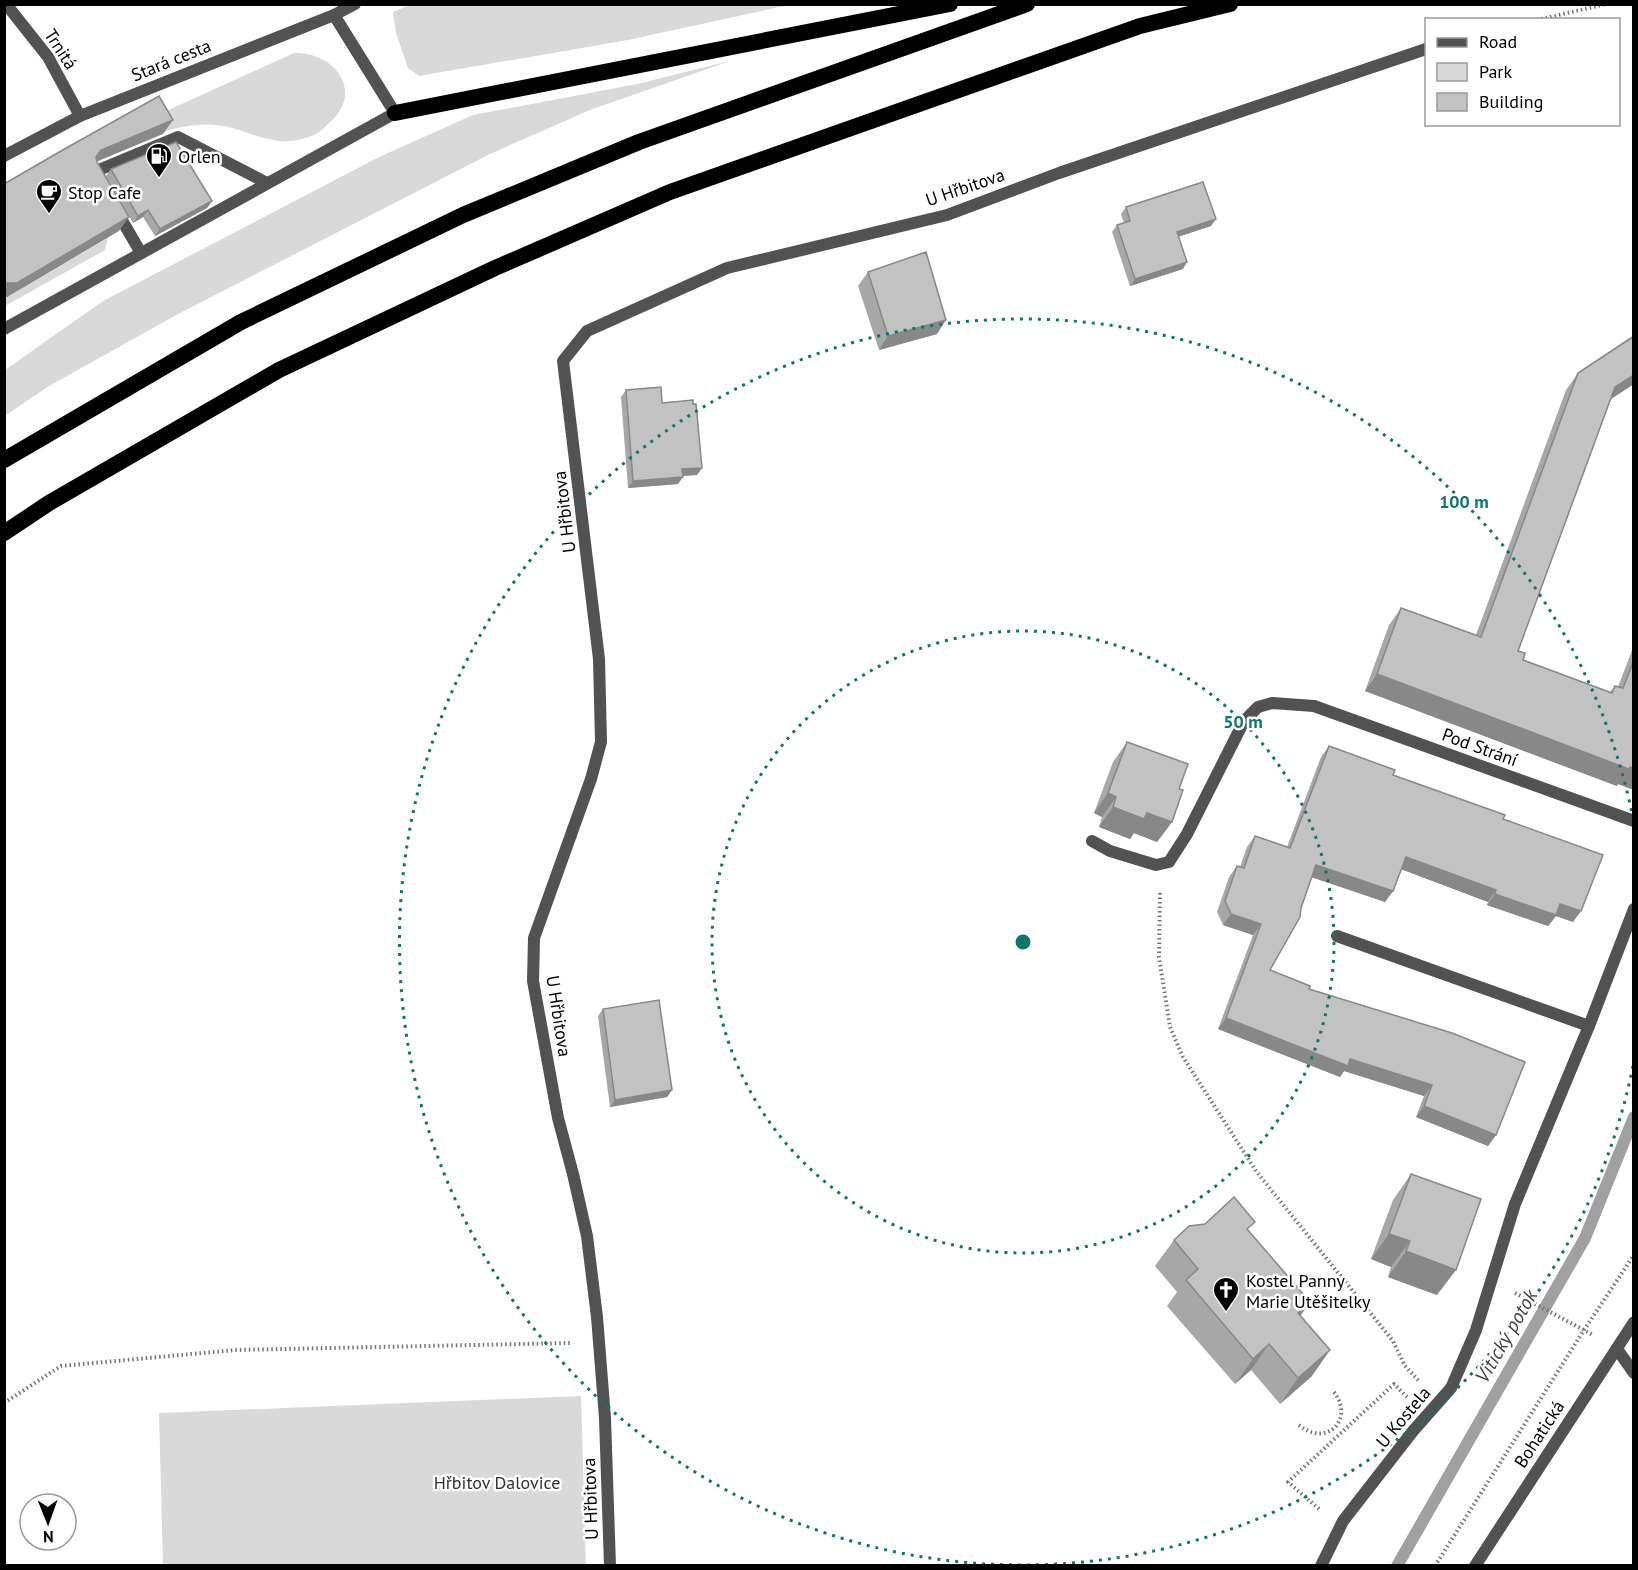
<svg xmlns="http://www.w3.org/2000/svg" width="1638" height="1570" viewBox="0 0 1638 1570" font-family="'PT Sans',sans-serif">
  <rect width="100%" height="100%" fill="#fff"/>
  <g fill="#d9d9d9">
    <polygon points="409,5 409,4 789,5 628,40 419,76 408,68 396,33 393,12"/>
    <path d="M294 53C337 52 365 94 328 124 324 128 319 133 314 135 279 150 257 134 225 126 202 122 183 126 162 132L153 117Z"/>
    <polygon points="730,61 590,110 490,154 180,313 49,386 5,416 5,370 103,301 379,157 473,115 637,84"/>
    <polygon points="108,238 105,250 5,306 5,297"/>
    <polygon points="581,1396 586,1565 163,1565 159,1413"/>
  </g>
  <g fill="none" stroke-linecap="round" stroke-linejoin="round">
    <polyline stroke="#a0a0a0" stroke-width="12" points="1397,1566 1585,1238 1634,1117"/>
    <g stroke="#747474" stroke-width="4" stroke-dasharray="1.5 3" stroke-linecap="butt">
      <polyline points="1537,20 1606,4"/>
      <polyline points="1160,893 1159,957 1170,1027 1183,1057 1256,1171 1393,1341 1405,1366 1420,1382"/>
      <polyline points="1515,1293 1593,1335"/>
      <polyline points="4,1403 61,1366 235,1350 571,1343"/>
      <path d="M1299 1425C1326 1448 1355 1420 1334 1392"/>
      <polyline points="1319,1509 1288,1482 1394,1384 1407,1397"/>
      <polyline points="1435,1566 1584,1330 1634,1255"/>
    </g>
    <g stroke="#525252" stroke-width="12">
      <polyline points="99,179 94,172 178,137 267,183"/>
      <polyline points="116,210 141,253"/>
      <polyline points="4,329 395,113 334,15"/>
      <polyline points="1092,841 1110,851 1156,865 1169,862 1187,834 1244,721 1258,707 1272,703 1314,706"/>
    </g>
    <g stroke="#525252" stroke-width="12">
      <polyline points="6,4 48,57 80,116"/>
      <polyline points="4,156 80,116 334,15 355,4"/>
      <polyline points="1314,706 1634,821"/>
      <polyline points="1337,936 1589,1026"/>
      <polyline points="1617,1349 1634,1373"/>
      <polyline points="610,1566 605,1418 597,1317 587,1236 573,1174 558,1118 533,981 534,938 591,779 601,742 599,659 563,361 587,331 727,268 947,215 1059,173 1426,49"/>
      <polyline points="1321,1566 1343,1521 1413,1431 1451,1388 1476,1330 1515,1204 1589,1026 1634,909"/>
    </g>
    <polyline stroke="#525252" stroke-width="12" points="1475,1566 1634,1322"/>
    <g stroke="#000" stroke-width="16">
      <polyline points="395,113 950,4"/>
      <polyline points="4,460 241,322 463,215 639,142 1027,4"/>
      <polyline points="4,533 49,503 279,370 495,268 670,192 1140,26 1230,4"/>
    </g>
  </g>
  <g fill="#a7a7a7">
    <polygon points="111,169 212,201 207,208 155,236 143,217 133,223 106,176"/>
    <polygon points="1126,207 1211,226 1179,236 1183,269 1130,286 1112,232 1117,225 1124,223 1121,214"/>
    <polygon points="868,272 937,334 879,350 858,286"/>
    <polygon points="1634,336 1634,384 1611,399 1518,651 1523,660 1610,692 1615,686 1618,687 1634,645 1634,790 1618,784 1617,786 1365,691 1389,625 1401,608 1476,635 1566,390 1578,373"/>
    <polygon points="626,390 662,403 702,468 697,475 683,476 678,484 628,488 621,397"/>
    <polygon points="1127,742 1179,789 1172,822 1157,842 1134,833 1130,839 1099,827 1102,817 1094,813 1113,762"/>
    <polygon points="1329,746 1393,775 1503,819 1573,922 1556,916 1548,926 1487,905 1488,902 1401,869 1393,891 1385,902 1312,877 1270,970 1309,989 1496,1135 1488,1146 1416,1117 1424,1096 1344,1071 1340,1077 1218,1029 1253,935 1223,925 1217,912 1229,877 1237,866 1240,867 1247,847 1255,836 1287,847 1321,757"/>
    <polygon points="603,1009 672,1090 667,1097 610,1107 598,1016"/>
    <polygon points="1411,1174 1437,1295 1388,1277 1391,1267 1371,1259 1393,1200"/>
    <polygon points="1249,1231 1300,1316 1312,1376 1280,1404 1251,1370 1235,1384 1167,1306 1177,1292 1155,1266 1174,1240"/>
  </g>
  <g fill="#888">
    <polygon points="173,120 163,134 91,164 101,150"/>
    <polygon points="212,201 207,208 155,236 160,229"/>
    <polygon points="148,210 143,217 133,223 138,216"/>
    <polygon points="129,217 119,231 7,297 4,297 4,283"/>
    <polygon points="1216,219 1211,226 1172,239 1177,232"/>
    <polygon points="1187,262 1183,269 1130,286 1135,279"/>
    <polygon points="946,320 937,334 879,350 888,336"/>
    <polygon points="1634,375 1634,384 1603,404 1615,387"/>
    <polygon points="702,468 697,475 677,476 682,469"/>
    <polygon points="683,477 678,484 628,488 633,481"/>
    <polygon points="1377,674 1634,768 1634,790 1618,784 1617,786 1365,691"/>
    <polygon points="1108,793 1116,797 1102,817 1094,813"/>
    <polygon points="1113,807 1147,813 1172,822 1157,842 1134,833 1130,839 1099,827"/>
    <polygon points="1406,857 1496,890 1488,902 1398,868"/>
    <polygon points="1316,865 1393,891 1385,902 1308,876"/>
    <polygon points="1495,894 1560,904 1581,911 1573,922 1556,916 1548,926 1487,905"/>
    <polygon points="1231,914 1261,924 1253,935 1223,925"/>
    <polygon points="1226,1018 1350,1059 1432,1085 1424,1096 1344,1071 1340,1077 1218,1029"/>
    <polygon points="672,1090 667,1097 610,1107 615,1100"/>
    <polygon points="1424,1106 1496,1135 1488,1146 1416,1117"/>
    <polygon points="1389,1234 1410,1241 1391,1267 1371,1259"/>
    <polygon points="1406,1251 1456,1270 1437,1295 1388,1277"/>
    <polygon points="1310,1302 1292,1328 1298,1313"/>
    <polygon points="1269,1344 1251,1370 1235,1384 1253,1359"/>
    <polygon points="1330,1350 1312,1376 1280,1404 1298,1378"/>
  </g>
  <g fill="#c2c2c2" stroke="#888" stroke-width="1.5">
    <polygon points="159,96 173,120 101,150 96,157 97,162 129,217 17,283 4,283 4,184 61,151"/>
    <polygon points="176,142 212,201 160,229 148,210 138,216 111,169"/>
    <polygon points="1203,182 1216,219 1177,232 1187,262 1135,279 1117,225 1130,221 1126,207"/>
    <polygon points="926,252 946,320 888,336 868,272"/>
    <polygon points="1634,336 1634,375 1615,387 1518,651 1525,653 1523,660 1612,693 1615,686 1623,688 1634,660 1634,768 1630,767 1629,769 1377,674 1401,608 1481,637 1578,373"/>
    <polygon points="661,387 662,403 693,400 693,404 696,404 702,468 682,469 683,477 633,481 626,390"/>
    <polygon points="1127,742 1188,764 1179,789 1183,790 1172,822 1147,813 1144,819 1113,807 1116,797 1108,793"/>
    <polygon points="1329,746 1395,770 1393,775 1505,815 1503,819 1603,855 1581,911 1560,904 1556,915 1495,894 1496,890 1406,857 1393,891 1316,865 1301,908 1300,917 1270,970 1310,986 1309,989 1452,1033 1525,1062 1496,1135 1424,1106 1432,1085 1350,1059 1348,1066 1226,1018 1261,924 1231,914 1225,901 1237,866 1244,868 1255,836 1290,848"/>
    <polygon points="659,1000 672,1090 615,1100 603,1009"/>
    <polygon points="1411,1174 1481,1199 1456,1270 1406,1251 1410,1241 1389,1234"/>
    <polygon points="1234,1197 1255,1222 1247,1229 1310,1302 1298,1313 1330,1350 1298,1378 1269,1344 1253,1359 1186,1280 1198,1269 1174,1240 1189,1226 1205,1224"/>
  </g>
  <g fill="none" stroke="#0f766e" stroke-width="3" stroke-dasharray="3 6">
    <circle cx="1023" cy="942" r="311"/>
    <path d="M1633 1066A623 623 0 1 1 1633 818"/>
  </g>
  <defs>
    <symbol id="fuel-pin" viewBox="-11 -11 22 30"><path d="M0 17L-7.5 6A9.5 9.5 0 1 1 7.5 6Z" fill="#000" stroke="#fff"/><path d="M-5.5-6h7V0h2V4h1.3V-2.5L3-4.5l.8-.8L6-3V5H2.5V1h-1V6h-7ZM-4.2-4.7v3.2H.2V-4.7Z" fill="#fff"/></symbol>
    <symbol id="cafe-pin" viewBox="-11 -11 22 30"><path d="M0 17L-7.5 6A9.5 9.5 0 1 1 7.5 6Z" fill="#000" stroke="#fff"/><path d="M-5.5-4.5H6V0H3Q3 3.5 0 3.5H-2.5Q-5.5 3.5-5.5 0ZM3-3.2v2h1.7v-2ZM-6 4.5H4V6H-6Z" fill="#fff"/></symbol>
    <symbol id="church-pin" viewBox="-11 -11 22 30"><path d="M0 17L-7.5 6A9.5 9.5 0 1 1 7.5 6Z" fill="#000" stroke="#fff"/><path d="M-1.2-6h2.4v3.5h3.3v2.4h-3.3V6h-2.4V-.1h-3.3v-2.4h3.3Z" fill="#fff"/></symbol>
  </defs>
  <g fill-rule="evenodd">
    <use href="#fuel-pin" x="144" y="141" width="30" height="40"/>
    <use href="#cafe-pin" x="34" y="177" width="30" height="40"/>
    <use href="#church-pin" x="1211" y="1275" width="30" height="40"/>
  </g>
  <g text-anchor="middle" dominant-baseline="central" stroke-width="5" stroke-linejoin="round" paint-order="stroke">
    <g font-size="18" fill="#000" stroke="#fff">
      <text transform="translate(61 49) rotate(57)">Trnitá</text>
      <text transform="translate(171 60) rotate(-22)">Stará cesta</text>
      <text transform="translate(965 187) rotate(-19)">U Hřbitova</text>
      <text transform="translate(564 512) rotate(-97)">U Hřbitova</text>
      <text transform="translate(1480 747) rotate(20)">Pod Strání</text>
      <text transform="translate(559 1016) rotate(81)">U Hřbitova</text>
      <text transform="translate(1403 1417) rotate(-50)">U Kostela</text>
      <text transform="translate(1539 1434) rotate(-57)">Bohatická</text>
      <text transform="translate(590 1499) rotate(-92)">U Hřbitova</text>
    </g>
    <g font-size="18" fill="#000" stroke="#fff" text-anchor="start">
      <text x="178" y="156">Orlen</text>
      <text x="68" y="192">Stop Cafe</text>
      <text x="1246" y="1280">Kostel Panny<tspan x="1246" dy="21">Marie Utěšitelky</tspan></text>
    </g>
    <g font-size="18" fill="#303030" stroke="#fff">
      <text x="497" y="1482">Hřbitov Dalovice</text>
    </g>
    <g font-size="20" font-style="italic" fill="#414141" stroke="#fff">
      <text transform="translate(1506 1336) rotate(-60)">Vitický potok</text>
    </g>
  </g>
  <circle cx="1023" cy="942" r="9" fill="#0f766e" stroke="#fff" stroke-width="3"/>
  <g font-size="18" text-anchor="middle" font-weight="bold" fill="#0f766e" stroke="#fff" stroke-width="5" stroke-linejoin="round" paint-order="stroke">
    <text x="1464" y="508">100 m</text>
    <text x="1243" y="728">50 m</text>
  </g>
  <rect width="1638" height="1570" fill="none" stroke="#000000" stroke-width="12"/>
  <rect x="1425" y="18" width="195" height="108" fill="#ffffff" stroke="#999999" stroke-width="1.5"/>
  <rect x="1437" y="38" width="30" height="9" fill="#525252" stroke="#999999" stroke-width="1.5"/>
  <text x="1479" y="48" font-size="18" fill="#000000">Road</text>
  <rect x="1437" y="63" width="30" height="18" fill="#d9d9d9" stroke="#999999" stroke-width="1.5"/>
  <text x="1479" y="78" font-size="18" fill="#000000">Park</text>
  <rect x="1437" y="93" width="30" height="18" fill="#c2c2c2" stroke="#999999" stroke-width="1.5"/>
  <text x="1479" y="108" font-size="18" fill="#000000">Building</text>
  <g transform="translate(48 1522) rotate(179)"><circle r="28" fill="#ffffff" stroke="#999999" stroke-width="1.5"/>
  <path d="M0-4.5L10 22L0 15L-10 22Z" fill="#000000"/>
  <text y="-9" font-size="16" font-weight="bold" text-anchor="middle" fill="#000000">N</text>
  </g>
</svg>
